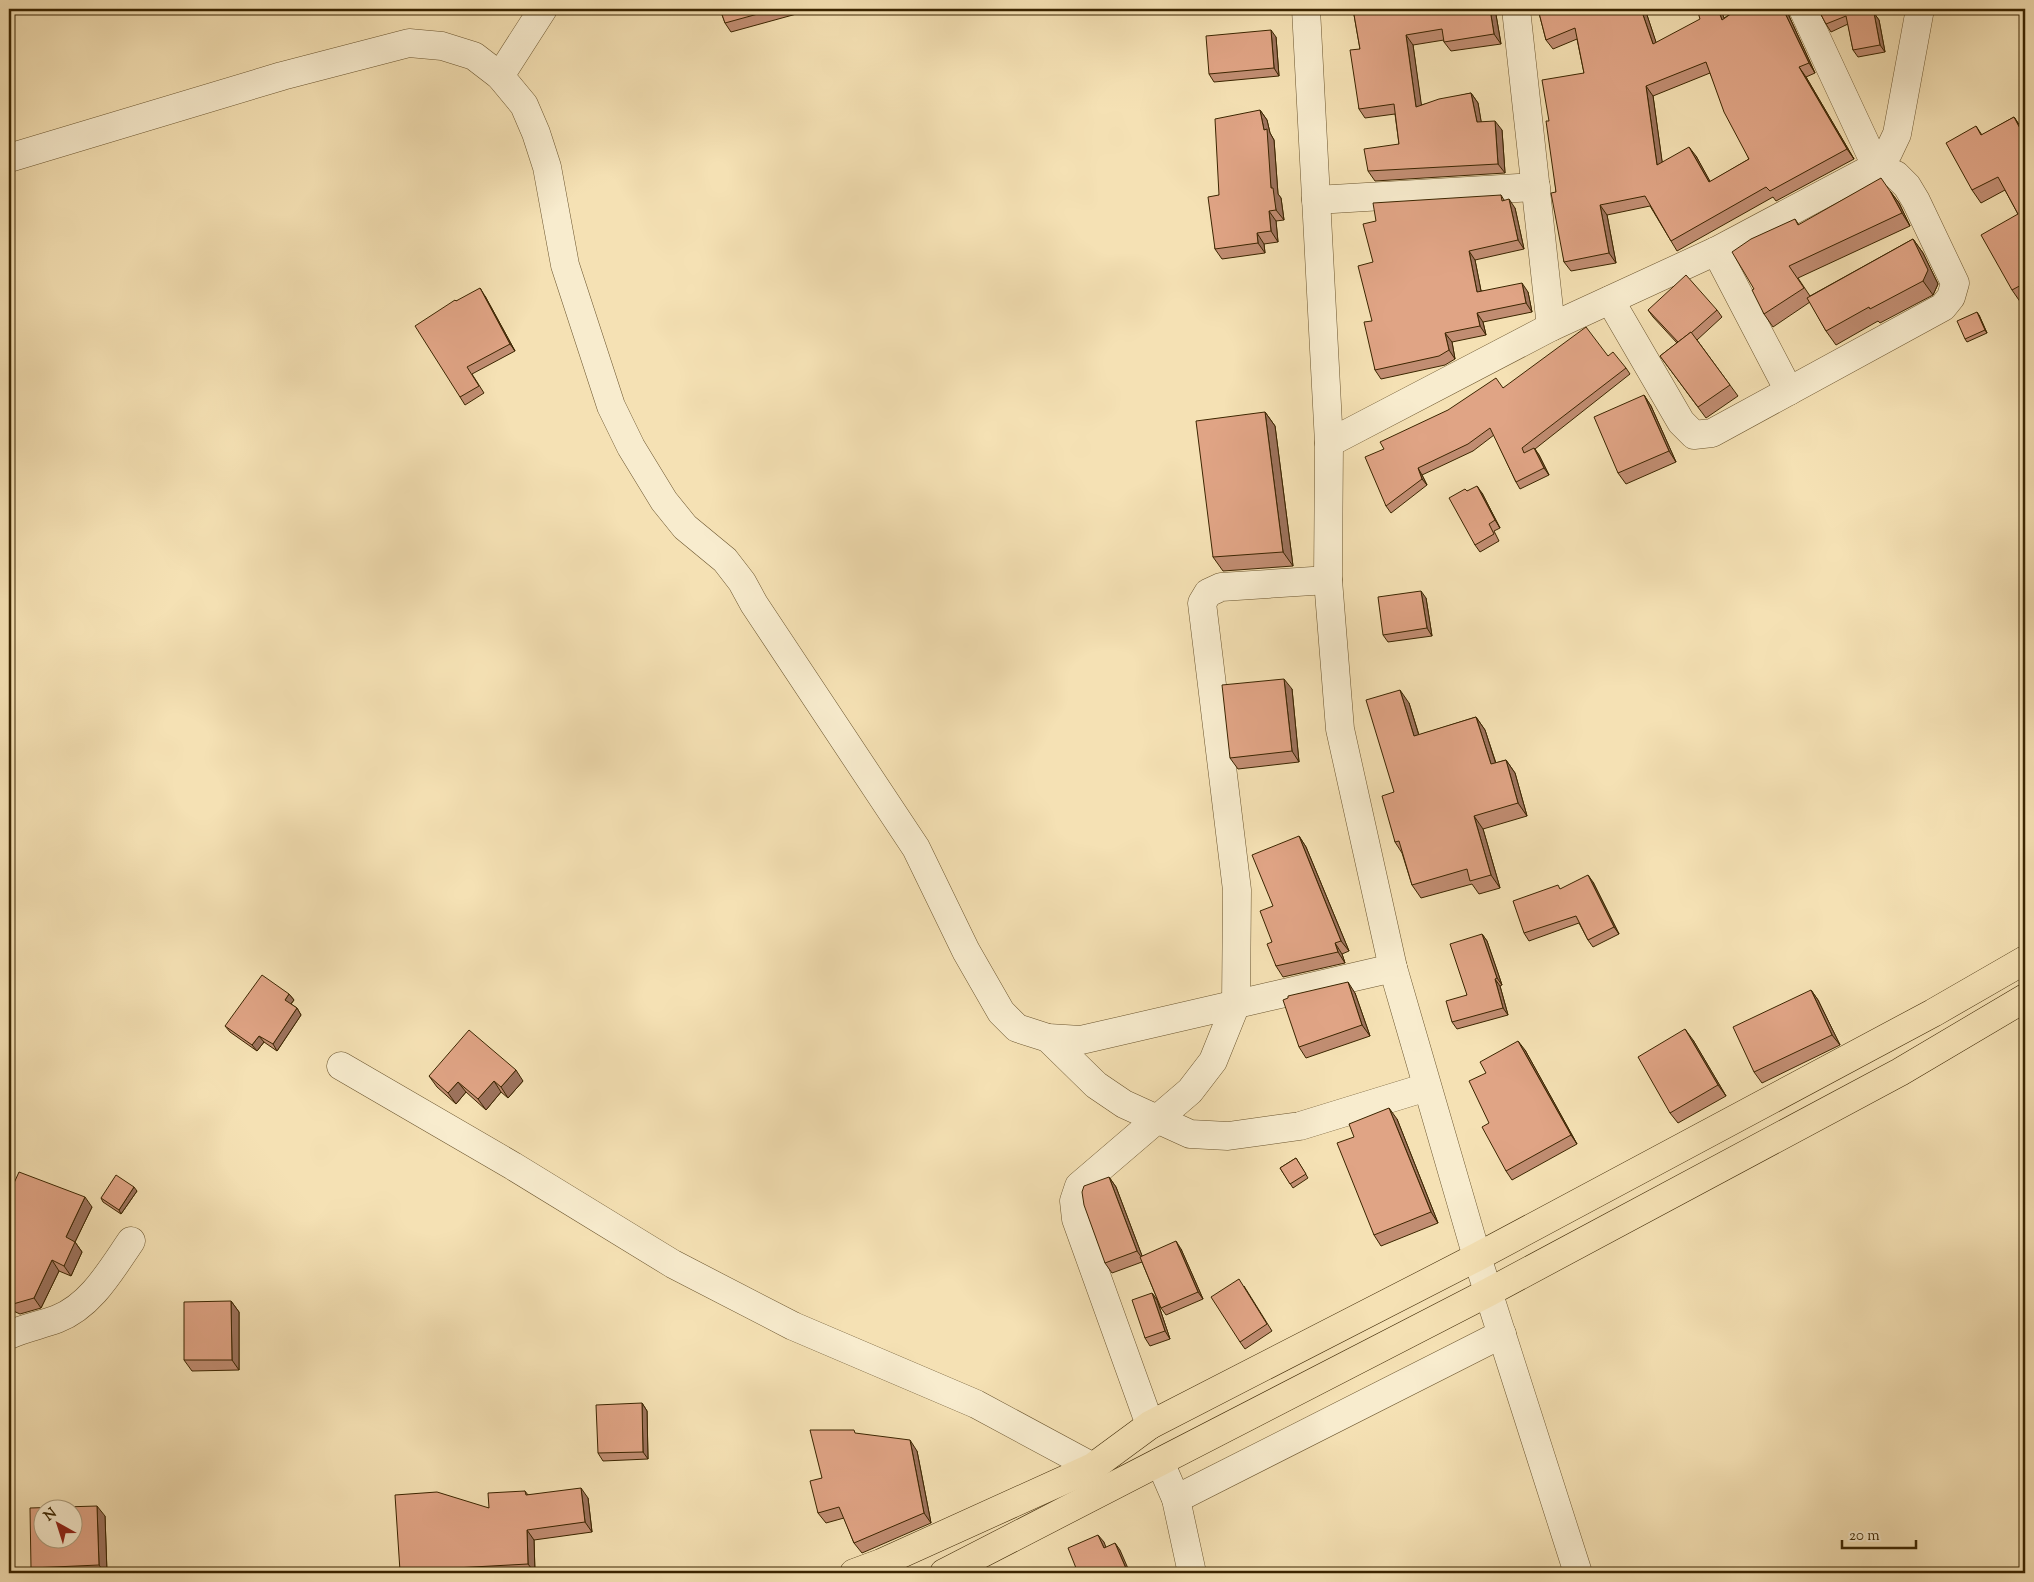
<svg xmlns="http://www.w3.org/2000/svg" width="2034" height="1582" viewBox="0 0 2034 1582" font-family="'Sorts Mill Goudy',serif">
  <rect width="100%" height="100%" fill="#f5e1b4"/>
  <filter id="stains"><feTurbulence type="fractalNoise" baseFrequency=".004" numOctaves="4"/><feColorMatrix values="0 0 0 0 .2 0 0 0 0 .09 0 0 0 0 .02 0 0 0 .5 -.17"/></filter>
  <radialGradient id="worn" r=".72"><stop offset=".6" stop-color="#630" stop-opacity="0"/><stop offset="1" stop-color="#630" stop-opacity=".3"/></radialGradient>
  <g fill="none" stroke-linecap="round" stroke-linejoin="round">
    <defs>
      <g id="minor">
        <polyline points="1306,9 1329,443 1328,580 1340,729 1393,968 1477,1257 1578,1573"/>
        <polyline points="1516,9 1551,327"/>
        <polyline points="500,76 543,9"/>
        <polyline points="9,158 282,76 409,43 442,46 474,56 500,76 524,105 536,133 547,167 565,265 611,406 631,447 664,501 685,527 725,560 742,582 754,604 916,848 966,951 1001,1012 1017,1028 1048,1038 1081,1040 1393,968"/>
        <polyline points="1316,200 1536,187"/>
        <polyline points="1716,251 1789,391"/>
        <polyline points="1610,300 1681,422 1694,435 1712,433 1943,307 1951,297 1955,283 1916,201 1907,186 1896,175 1876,166 1803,9"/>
        <polyline points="1329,443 1551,327 1716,251 1876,166 1888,153 1897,134 1920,9"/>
        <polyline points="1048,1038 1096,1085 1124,1104 1190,1134 1228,1136 1300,1126 1427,1087"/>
        <polyline points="341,1066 513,1166 673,1264 793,1326 976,1404 1093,1467"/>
        <path d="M9 1335C24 1328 41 1325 57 1319 91 1306 111 1270 131 1241"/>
        <polyline points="1150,1425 1076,1219 1074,1201 1079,1186 1190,1091 1213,1061 1236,1004 1237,890 1202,603 1208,593 1221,587 1328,580"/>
        <polyline points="1160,1462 1176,1499 1192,1573"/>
        <polyline points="1176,1499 1502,1334"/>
      </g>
      <g id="major">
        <polyline points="854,1573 881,1563 1093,1467 1150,1425 1477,1257 1933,1013 2025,960"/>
        <polyline points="944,1573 1489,1292 1900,1072 2025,998"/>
      </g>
    </defs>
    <use href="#minor" stroke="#6a542d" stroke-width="29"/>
    <use href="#major" stroke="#3b2500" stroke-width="29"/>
    <use href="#minor" stroke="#f8ecce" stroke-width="28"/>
    <use href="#major" stroke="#f5e1b4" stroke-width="28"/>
  </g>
  <g fill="#c18d72" stroke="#3b2500" fill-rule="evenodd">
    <polygon points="720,9 810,9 811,10 731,32 725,23"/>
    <polygon points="1353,9 1495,9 1501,44 1451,51 1444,42 1444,40 1413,45 1421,105 1471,93 1478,103 1481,122 1502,130 1505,173 1375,181 1368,171 1399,144 1395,114 1365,118 1359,109 1360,49"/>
    <path d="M1538 9H1645L1656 43 1724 18 1738 9H1788L1789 16 1815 73 1806 77 1854 159 1776 201 1773 197 1677 251 1650 206 1607 215 1616 263 1571 271 1564 262 1556 192 1549 121 1584 73 1577 39 1553 49 1546 40ZM1710 73 1749 159 1710 182 1696 156 1662 162 1653 96Z"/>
    <polygon points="1818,9 1870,9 1872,13 1874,13 1879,20 1885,52 1858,57 1853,50 1848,24 1831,32 1826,24"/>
    <polygon points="1276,37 1279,76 1214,82 1209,74"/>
    <polygon points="1260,110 1267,120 1270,133 1274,140 1278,194 1281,198 1284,220 1276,221 1278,242 1264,244 1265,253 1222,259 1215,249 1219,195"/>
    <polygon points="2014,117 2025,134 2025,301 2021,303 2012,290 2018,214 2005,190 1981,203 1972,190 1976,126 1982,135"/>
    <polygon points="1890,191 1899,203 1910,226 1798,278 1810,296 1913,239 1923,253 1938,284 1933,295 1880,323 1878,321 1836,345 1826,331 1810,302 1773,327 1764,314 1754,289 1795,219 1799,225"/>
    <polygon points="1501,195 1504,200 1515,208 1524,249 1475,260 1481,291 1528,292 1532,312 1483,322 1486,335 1452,342 1455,359 1445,365 1381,379 1375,370 1373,262"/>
    <polygon points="485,296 515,351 472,374 484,393 465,405 460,397 456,301"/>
    <polygon points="1648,310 1717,310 1722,317 1697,340 1738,396 1706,418 1660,356 1677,343 1653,317"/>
    <polygon points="1979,315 1987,333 1967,342 1965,339"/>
    <polygon points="1608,356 1626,368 1630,374 1535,449 1539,455 1549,475 1520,489 1516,482 1494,435 1473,451 1422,475 1427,485 1391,513 1386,506 1384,449 1503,388"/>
    <polygon points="1644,395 1651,406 1676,462 1626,484 1618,473"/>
    <polygon points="1265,412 1275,426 1293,566 1223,571 1213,557"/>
    <polygon points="1467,491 1482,493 1500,528 1494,531 1499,541 1480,552 1475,545"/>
    <polygon points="1426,598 1432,636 1388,642 1383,635"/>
    <polygon points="1292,689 1299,762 1238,769 1230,758"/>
    <polygon points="1409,703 1419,735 1476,717 1485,730 1496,763 1506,760 1515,773 1527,816 1483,829 1500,888 1479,894 1472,884 1421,898 1412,885 1402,853 1395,842 1394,792"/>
    <polygon points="1299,836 1306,847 1349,951 1342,954 1345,963 1283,977 1276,966 1272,942"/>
    <polygon points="1593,882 1619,934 1593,947 1588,940 1579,923 1529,941 1524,933 1561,889"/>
    <polygon points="1482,934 1487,941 1502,985 1500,986 1508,1015 1457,1029 1452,1022 1467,995"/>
    <polygon points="1811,990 1818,1000 1840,1045 1762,1083 1754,1072"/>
    <polygon points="1355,993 1370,1036 1306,1058 1299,1047"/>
    <polygon points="289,994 294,1000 291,1004 297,1008 301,1015 277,1051 264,1042 257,1051 230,1032 225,1026"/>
    <polygon points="1693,1040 1726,1096 1678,1123 1670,1113"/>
    <polygon points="1525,1050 1577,1144 1512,1180 1506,1171 1486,1073"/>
    <polygon points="429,1076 523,1081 508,1098 501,1092 486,1110 466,1092 456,1104 437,1087"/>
    <polygon points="1397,1119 1438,1223 1381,1246 1374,1235"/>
    <polygon points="1296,1158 1308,1178 1293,1188 1280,1168"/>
    <polygon points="1109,1177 1116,1187 1142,1256 1181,1249 1203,1299 1166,1315 1161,1308 1142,1262 1112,1273 1105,1263"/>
    <polygon points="137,1191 121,1214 103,1202 101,1198"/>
    <polygon points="9,1194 92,1207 75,1242 82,1252 71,1276 59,1271 41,1308 20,1314 9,1309"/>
    <polygon points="1244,1286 1272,1331 1245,1349 1240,1342"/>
    <polygon points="1152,1293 1157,1300 1170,1339 1150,1346 1145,1338"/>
    <polygon points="231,1301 239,1312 239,1370 192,1371 184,1360"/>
    <polygon points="642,1403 647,1411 648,1459 603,1461 598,1453"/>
    <polygon points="857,1434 917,1451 931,1523 862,1553 854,1543 844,1518 826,1523 818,1513 822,1478"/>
    <polygon points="525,1491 528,1495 588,1498 592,1532 534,1540 535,1573 401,1573 400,1571 489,1508"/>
    <polygon points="105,1516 107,1573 35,1573 31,1568"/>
  </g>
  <g fill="#9d735d" stroke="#3b2500">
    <polygon points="1490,9 1495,9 1501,44 1494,34"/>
    <polygon points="1641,9 1645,9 1660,54 1653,44"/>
    <polygon points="1718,9 1721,9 1728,30 1722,20"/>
    <polygon points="1783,9 1788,9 1789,16 1815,73 1809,63"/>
    <polygon points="1874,13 1879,20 1885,52 1880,45"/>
    <polygon points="1271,30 1276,37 1279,76 1274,68"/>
    <polygon points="1406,35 1413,45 1423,116 1416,107"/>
    <polygon points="1799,67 1806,77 1854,159 1847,149"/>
    <polygon points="1646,86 1653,96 1664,175 1657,165"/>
    <polygon points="1471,93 1478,103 1483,132 1477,122"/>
    <polygon points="1260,110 1267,120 1270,133 1274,140 1278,194 1281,198 1284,220 1276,210 1271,188 1264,130"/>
    <polygon points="2014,117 2023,130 2025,134 2025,138"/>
    <polygon points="1495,121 1502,130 1505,173 1498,164"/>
    <polygon points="1689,147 1696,156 1716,192 1709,182"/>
    <polygon points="1890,191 1899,203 1910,226 1902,213"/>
    <polygon points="1509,199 1515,208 1524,249 1518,240"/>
    <polygon points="1600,205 1607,215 1616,263 1609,253"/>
    <polygon points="1269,211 1276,221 1278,242 1271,231"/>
    <polygon points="1257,233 1264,244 1265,253 1258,243"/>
    <polygon points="1913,239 1923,253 1938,284 1933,295 1923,281"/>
    <polygon points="1469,251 1475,260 1483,301 1477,292"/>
    <polygon points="1522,283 1528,292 1532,312 1526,303"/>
    <polygon points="480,288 485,296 515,351 510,344"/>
    <polygon points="1977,312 1979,315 1987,333 1985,330"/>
    <polygon points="1477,313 1483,322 1486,335 1480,326"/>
    <polygon points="1445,333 1452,342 1455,359 1449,350"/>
    <polygon points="1644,395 1651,406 1676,462 1669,451"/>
    <polygon points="1265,412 1275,426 1293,566 1283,552"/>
    <polygon points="1534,448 1539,455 1549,475 1544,468"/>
    <polygon points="1418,468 1422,475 1427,485 1422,479"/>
    <polygon points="1477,486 1482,493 1500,528 1495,520"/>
    <polygon points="1421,591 1426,598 1432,636 1427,628"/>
    <polygon points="1284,679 1292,689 1299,762 1292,751"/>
    <polygon points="1400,690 1409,703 1423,749 1414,736"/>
    <polygon points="1476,717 1485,730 1500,777 1491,764"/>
    <polygon points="1506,760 1515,773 1527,816 1518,803"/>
    <polygon points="1474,816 1483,829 1500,888 1491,875"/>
    <polygon points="1299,836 1306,847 1349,951 1341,941"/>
    <polygon points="1588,875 1593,882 1619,934 1614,927"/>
    <polygon points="1482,934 1487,941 1502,985 1497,978"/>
    <polygon points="1335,943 1342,954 1345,963 1338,952"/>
    <polygon points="1495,979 1500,986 1508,1015 1503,1008"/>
    <polygon points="1348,982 1355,993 1370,1036 1362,1025"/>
    <polygon points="1811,990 1818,1000 1840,1045 1832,1035"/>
    <polygon points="289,994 294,1000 289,1006 285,1000"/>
    <polygon points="297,1008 301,1015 277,1051 273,1044"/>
    <polygon points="1685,1029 1693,1040 1726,1096 1718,1085"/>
    <polygon points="259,1036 264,1042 257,1051 252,1045"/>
    <polygon points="1518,1041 1525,1050 1577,1144 1571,1135"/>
    <polygon points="516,1070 523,1081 508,1098 501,1087"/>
    <polygon points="494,1081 501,1092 486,1110 478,1099"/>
    <polygon points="458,1082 466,1092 456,1104 448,1093"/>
    <polygon points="1389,1108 1397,1119 1438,1223 1431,1212"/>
    <polygon points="1109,1177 1116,1187 1144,1261 1137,1251"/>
    <polygon points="134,1187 137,1191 121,1214 119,1210"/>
    <polygon points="85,1197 92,1207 75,1242 82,1252 71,1276 64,1266 66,1237"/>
    <polygon points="1176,1241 1181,1249 1203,1299 1198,1292"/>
    <polygon points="52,1260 59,1271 41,1308 34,1298"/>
    <polygon points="1152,1293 1157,1300 1170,1339 1165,1331"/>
    <polygon points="231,1301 239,1312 239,1370 232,1360"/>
    <polygon points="642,1403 647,1411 648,1459 643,1452"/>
    <polygon points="910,1440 917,1451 931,1523 924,1513"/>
    <polygon points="581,1488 588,1498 592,1532 585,1522"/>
    <polygon points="97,1506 105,1516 107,1573 105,1573 99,1565"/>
    <polygon points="527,1530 534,1540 535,1573 528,1564"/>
    <polygon points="1098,1535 1104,1542 1109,1555 1104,1548"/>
    <polygon points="1115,1543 1120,1550 1130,1573 1128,1573"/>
  </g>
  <g fill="#e0a485" stroke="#3b2500" fill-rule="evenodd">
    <polygon points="720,9 776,9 725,23"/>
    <polygon points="1353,9 1490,9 1494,34 1444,42 1442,29 1406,35 1416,107 1439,99 1471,93 1477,122 1495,121 1498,164 1368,171 1364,149 1399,144 1394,104 1359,109 1350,50 1360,49"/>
    <path d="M1538 9H1641L1653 44 1700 19 1697 9H1718L1722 20 1738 9H1783L1809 63 1799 67 1847 149 1770 191 1766 187 1671 241 1645 196 1600 205 1609 253 1564 262 1551 193 1556 192 1546 121H1549L1542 80 1584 73 1575 28 1546 40ZM1706 62 1724 112 1749 159 1709 182 1689 147 1657 165 1646 86Z"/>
    <polygon points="1818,9 1868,9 1870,14 1874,13 1880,45 1853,50 1846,16 1826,24"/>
    <polygon points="1271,30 1274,68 1209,74 1206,36"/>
    <polygon points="1260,110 1264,130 1267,129 1271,188 1273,188 1276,210 1269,211 1271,231 1257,233 1258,243 1215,249 1208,197 1219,195 1215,119"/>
    <polygon points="2014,117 2025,138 2025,283 2012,290 1981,235 2018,214 1998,177 1972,190 1946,143 1976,126 1981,135"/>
    <polygon points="1881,178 1890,191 1902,213 1789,266 1804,288 1764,314 1752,290 1754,289 1732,252 1751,239 1795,219 1798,225"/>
    <polygon points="1501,195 1502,201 1509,199 1518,240 1469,251 1477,292 1522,283 1526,303 1477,313 1480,326 1445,333 1449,350 1439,356 1375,370 1364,322 1372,321 1358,266 1373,262 1363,224 1376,221 1373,203"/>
    <polygon points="1913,239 1928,270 1923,281 1870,309 1869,307 1826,331 1807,298"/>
    <polygon points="1686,275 1717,310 1691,333 1691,332 1678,342 1648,310"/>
    <polygon points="480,288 510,344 467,367 479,386 460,397 415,326 455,300 456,301"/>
    <polygon points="1977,312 1985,330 1965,339 1957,321"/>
    <polygon points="1586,327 1608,356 1613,352 1626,368 1522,448 1524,453 1534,448 1544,468 1516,482 1490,428 1468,444 1418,468 1422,479 1386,506 1365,457 1384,449 1380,442 1448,410 1496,378 1503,388"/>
    <polygon points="1691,332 1730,385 1698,407 1660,356"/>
    <polygon points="1644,395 1669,451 1618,473 1594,417"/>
    <polygon points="1265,412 1283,552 1213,557 1196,421"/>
    <polygon points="1477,486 1495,520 1489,524 1494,534 1475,545 1449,498 1465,489 1467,491"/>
    <polygon points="1421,591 1427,628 1383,635 1378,597"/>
    <polygon points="1284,679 1292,751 1230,758 1222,685"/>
    <polygon points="1400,690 1414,736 1476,717 1491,764 1506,760 1518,803 1474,816 1491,875 1470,881 1467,869 1412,885 1399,841 1395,842 1382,796 1394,792 1366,700"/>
    <polygon points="1299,836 1341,941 1335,943 1338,952 1276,966 1267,944 1272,942 1260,911 1273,906 1252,855"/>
    <polygon points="1588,875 1614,927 1588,940 1576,916 1524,933 1513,901 1558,885 1560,889"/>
    <polygon points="1482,934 1497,978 1495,979 1503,1008 1452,1022 1446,1001 1467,995 1450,944"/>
    <polygon points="262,975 289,994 285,1000 297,1008 273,1044 259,1036 252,1045 225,1026"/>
    <polygon points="1348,982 1362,1025 1299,1047 1283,1000 1288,998 1288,996"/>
    <polygon points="1811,990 1832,1035 1754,1072 1733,1027"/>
    <polygon points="1685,1029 1718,1085 1670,1113 1638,1057"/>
    <polygon points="469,1030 516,1070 501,1087 494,1081 478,1099 458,1082 448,1093 429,1076"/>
    <polygon points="1518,1041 1571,1135 1506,1171 1482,1127 1489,1123 1469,1081 1486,1073 1480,1062"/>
    <polygon points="1389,1108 1431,1212 1374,1235 1337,1143 1354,1137 1349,1124"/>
    <polygon points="1296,1158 1306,1174 1290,1184 1280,1168"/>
    <polygon points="19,1172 85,1197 66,1237 75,1242 64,1266 52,1260 34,1298 13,1304 9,1302 9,1194"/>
    <polygon points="116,1175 134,1187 119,1210 101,1198"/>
    <polygon points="1109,1177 1137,1251 1105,1263 1084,1205 1082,1192 1084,1186"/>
    <polygon points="1176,1241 1198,1292 1161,1308 1140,1257"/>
    <polygon points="1239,1279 1267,1324 1240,1342 1211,1297"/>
    <polygon points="1152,1293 1165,1331 1145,1338 1132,1300"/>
    <polygon points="231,1301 232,1360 184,1360 184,1302"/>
    <polygon points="642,1403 643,1452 598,1453 596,1405"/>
    <polygon points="810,1430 854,1430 855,1433 910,1440 924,1513 854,1543 839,1507 818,1513 810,1481 822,1478"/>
    <polygon points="581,1488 585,1522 527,1530 528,1564 400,1571 395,1495 437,1492 489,1508 488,1493 525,1491 526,1495"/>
    <path d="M97 1506 99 1565 31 1568 30 1508ZM42 1510H72V1540H42Z"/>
    <polygon points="1098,1535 1104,1548 1115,1543 1128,1573 1078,1573 1068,1548"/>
  </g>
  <rect width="2034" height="1582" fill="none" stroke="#f5e1b4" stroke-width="30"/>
  <rect x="10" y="10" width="2014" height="1562" fill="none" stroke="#3b2500" stroke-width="2.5"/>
  <rect x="15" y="15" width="2004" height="1552" fill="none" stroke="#3b2500"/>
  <g transform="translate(58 1524) rotate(321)"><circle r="24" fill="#f8ecce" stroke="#ac9c7c"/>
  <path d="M0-4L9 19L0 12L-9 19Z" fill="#8f2418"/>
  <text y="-8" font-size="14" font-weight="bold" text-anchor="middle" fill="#3b2500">N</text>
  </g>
  <path d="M1842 1540v8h74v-8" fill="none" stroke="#3b2500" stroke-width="2.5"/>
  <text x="1849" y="1540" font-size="15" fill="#3b2500" stroke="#f8ecce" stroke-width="4" paint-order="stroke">20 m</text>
  <rect width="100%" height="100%" filter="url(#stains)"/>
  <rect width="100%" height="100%" fill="url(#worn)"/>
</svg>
